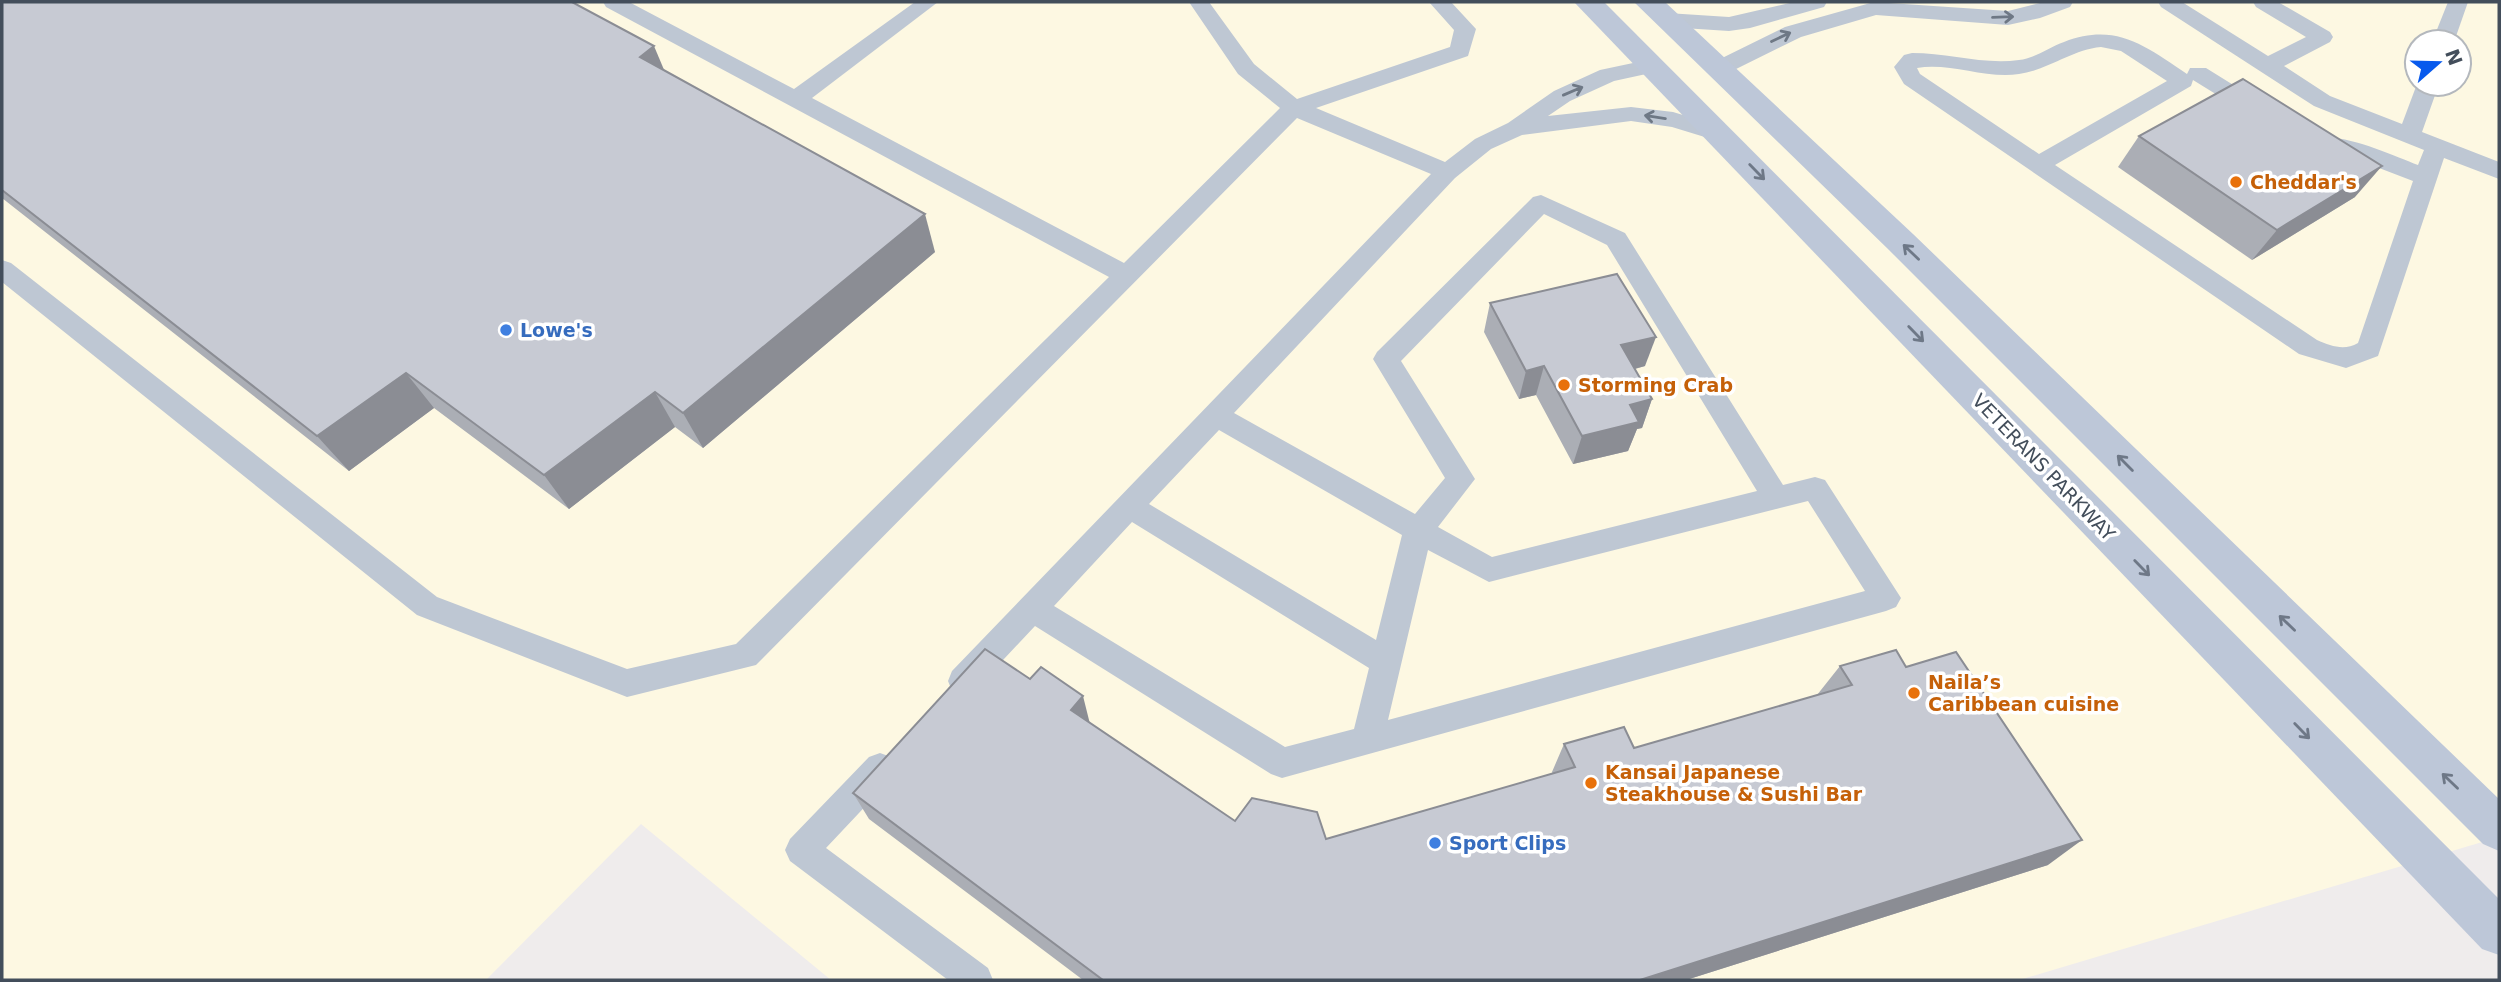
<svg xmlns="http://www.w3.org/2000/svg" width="2501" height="982" viewBox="0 0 2501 982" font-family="'DejaVu Sans',sans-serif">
  <rect width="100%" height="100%" fill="#efecec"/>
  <path fill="#fdf8e2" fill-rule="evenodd" d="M2 2H2499V837L2019 980H831L641 824 486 980H2ZM2417 42H2459V84H2417Z"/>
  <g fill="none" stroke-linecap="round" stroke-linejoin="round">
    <g fill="#bec7d3" fill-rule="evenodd">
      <path d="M603 2H629L794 89 915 2H938L812 98 1124 263 1280 108 1238 74 1189 2H1209L1254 64 1297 99 1450 47 1454 30 1429 2H1451L1476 29 1468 56 1316 108 1445 162 1475 139 1508 123 1554 91 1600 70 1652 59 1660 61 1663 66 1660 71 1614 81 1570 101 1548 116 1631 107 1673 112 1729 129 1732 134 1729 139 1721 142 1672 127 1631 121 1522 135 1491 149 1455 178 1234 413 1415 514 1445 478 1373 359 1377 352 1533 197 1541 195 1625 233 1783 485 1815 477 1825 480 1901 598 1896 607 1886 611 1282 778 1271 774 1035 626 974 691 963 695 952 691 948 681 952 671 1431 174 1297 118 756 665 627 697 417 615 2 282V260L11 263 437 597 627 669 736 644 1109 277 606 7ZM1544 214 1607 245 1757 491 1492 557 1438 527 1475 479 1401 361ZM1219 430 1402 535 1376 640 1149 504ZM1808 501 1865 591 1388 720 1428 550 1489 582ZM1132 522 1369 668 1354 729 1285 747 1054 606Z"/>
      <polygon points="1794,2 1827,2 1824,7 1750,28 1729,31 1667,27 1659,25 1656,20 1659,15 1667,13 1729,17"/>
      <polygon points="1874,2 2008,11 2044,2 2073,2 2070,7 2040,18 2008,25 1876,15 1801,37 1728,73 1712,73 1709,68 1712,63 1785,27"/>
      <path d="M2158 2H2182L2268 56 2306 37 2256 7 2253 2H2278L2330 32 2333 37 2330 42 2284 66 2330 96 2402 124 2417 84H2439L2422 132 2499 162V179L2444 158 2378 356 2346 368 2299 354 1904 84 1894 67 1904 55 1912 53C1948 53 1984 65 2019 60 2036 58 2049 47 2064 42 2116 22 2145 46 2187 74L2190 68H2206L2264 104 2267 109 2264 114 2256 116 2248 114 2193 80 2191 86 2055 165 2317 340C2331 346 2344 351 2358 343L2413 181 2353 158 2318 149 2314 144 2318 139C2343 132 2394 156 2418 165L2424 150 2314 106 2161 7ZM2101 47 2121 51 2167 81 2039 154 1920 74 1917 68C1949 62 1985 79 2019 74 2048 70 2071 50 2101 47Z"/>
      <polygon points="2448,2 2468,2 2454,42 2432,42"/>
      <polygon points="880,753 891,757 896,768 891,779 826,848 988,968 993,980 948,980 790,861 785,850 790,839 869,757"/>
    </g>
    <g fill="#bdc7d8" fill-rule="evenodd">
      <polygon points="1574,2 1604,2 2499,899 2499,955 2482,949"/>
      <polygon points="1634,2 1665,2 1913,234 2499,799 2499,851 2483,844 1889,250"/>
    </g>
  </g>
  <g fill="#abaeb5">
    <polygon points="2,2 664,70 935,252 703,448 675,427 569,509 434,408 349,471 2,198"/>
    <polygon points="2139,136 2355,197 2252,260 2118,167"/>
    <polygon points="1490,303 1645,366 1635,369 1652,399 1642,428 1637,429 1628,451 1573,464 1536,395 1519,399 1484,332"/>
    <polygon points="1840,666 1906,667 2048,865 1686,980 1083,980 869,819 853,793 1089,722 1235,821 1326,839 1553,774 1552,772 1564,744 1634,748 1817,695"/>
  </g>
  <g fill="#8b8d94">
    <polygon points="654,46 670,84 640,57"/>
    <polygon points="2382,166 2355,197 2252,260 2277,230"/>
    <polygon points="925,214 935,252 703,448 683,413"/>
    <polygon points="1656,337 1645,366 1611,375 1621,345"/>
    <polygon points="1544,366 1536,395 1519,399 1526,371"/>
    <polygon points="406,373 434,408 349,471 317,436"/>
    <polygon points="655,392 675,427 569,509 544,475"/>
    <polygon points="1652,399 1642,428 1637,429 1628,451 1573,464 1582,436 1630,405"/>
    <polygon points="1083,696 1090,724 1071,710"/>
    <polygon points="2082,840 2048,865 1686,980 1640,980"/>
  </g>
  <g fill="#c7cad3" stroke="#8b8d94" stroke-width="2">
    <polygon points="2,2 572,2 654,46 640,57 925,214 683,413 655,392 544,475 406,373 317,436 2,190"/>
    <polygon points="2243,79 2382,166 2277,230 2139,136"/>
    <polygon points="1617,274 1656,337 1621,345 1652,399 1630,405 1639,422 1582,436 1544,366 1526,371 1490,303"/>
    <polygon points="985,649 1030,679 1041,667 1083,696 1071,710 1235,821 1252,798 1317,812 1326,839 1575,767 1564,744 1624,727 1634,748 1852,685 1840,666 1896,650 1906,667 1956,652 2082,840 1640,980 1103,980 853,793"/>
  </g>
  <defs><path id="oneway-shaft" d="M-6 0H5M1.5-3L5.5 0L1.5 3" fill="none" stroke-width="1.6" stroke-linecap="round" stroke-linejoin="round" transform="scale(1.75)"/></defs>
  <g stroke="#6e7885">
    <use href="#oneway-shaft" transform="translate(2003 17) rotate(-2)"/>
    <use href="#oneway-shaft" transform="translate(1781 37) rotate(-25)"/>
    <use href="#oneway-shaft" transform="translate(1573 91) rotate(-23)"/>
    <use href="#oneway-shaft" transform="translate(1655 117) rotate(-171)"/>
  </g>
  <g stroke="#6e7887">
    <use href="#oneway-shaft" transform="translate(1757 172) rotate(46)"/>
    <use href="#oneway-shaft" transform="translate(1911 252) rotate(-136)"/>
    <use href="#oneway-shaft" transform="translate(1916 334) rotate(46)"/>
    <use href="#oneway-shaft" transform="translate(2125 463) rotate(-135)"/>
    <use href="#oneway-shaft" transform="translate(2142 568) rotate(46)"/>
    <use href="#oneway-shaft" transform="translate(2287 623) rotate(-136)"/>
    <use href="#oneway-shaft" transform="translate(2302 731) rotate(46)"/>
    <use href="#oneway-shaft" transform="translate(2450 781) rotate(-136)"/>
  </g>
  <g fill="#e8710a" stroke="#fff" stroke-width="2.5">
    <circle cx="2236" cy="182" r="7"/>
    <circle cx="1564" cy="385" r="7"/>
    <circle cx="1914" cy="693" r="7"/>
    <circle cx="1591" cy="783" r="7"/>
  </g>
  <g fill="#3f7fe0" stroke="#fff" stroke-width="2.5">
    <circle cx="506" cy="330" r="7"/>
    <circle cx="1435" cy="843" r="7"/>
  </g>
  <g text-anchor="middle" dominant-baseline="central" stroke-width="7" stroke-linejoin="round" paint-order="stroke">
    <g font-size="19" font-weight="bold" fill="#c56008" stroke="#fff" text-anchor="start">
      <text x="2250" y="182">Cheddar's</text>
      <text x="1578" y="385">Storming Crab</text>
      <text x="1928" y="682">Naila’s<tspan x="1928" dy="22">Caribbean cuisine</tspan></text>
      <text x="1605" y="772">Kansai Japanese<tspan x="1605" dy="22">Steakhouse &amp; Sushi Bar</tspan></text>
    </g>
    <g font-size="19" font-weight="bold" fill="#366cbe" stroke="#fff" text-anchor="start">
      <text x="520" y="330">Lowe's</text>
      <text x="1449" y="843">Sport Clips</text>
    </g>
    <g font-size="19" fill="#434e5b" stroke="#fff">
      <text transform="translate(2044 467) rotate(46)">VETERANS PARKWAY</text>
    </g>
  </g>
  <rect width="2501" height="982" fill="none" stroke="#434e5b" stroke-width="7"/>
  <g transform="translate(2438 63) rotate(70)"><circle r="33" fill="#ffffff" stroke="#b4b8bd" stroke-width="2"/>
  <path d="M0-5L12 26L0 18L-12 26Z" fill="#085aed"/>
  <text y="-10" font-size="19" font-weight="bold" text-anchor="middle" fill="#434e5b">N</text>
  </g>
</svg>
